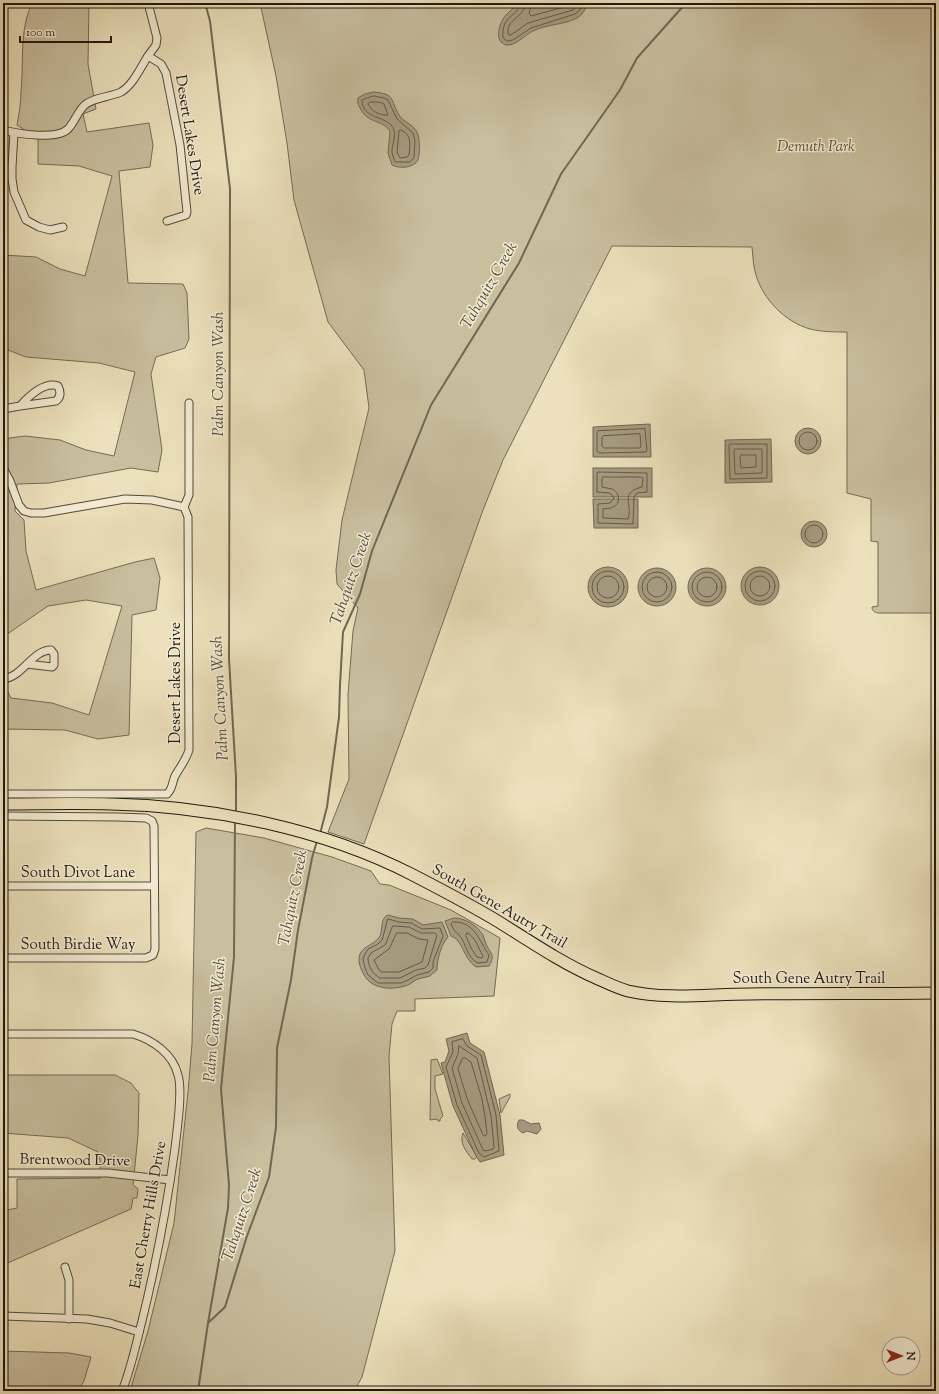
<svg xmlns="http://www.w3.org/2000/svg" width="939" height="1394" viewBox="0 0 939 1394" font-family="'Sorts Mill Goudy',serif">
  <rect width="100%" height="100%" fill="#ece1bc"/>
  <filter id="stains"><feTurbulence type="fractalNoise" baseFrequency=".005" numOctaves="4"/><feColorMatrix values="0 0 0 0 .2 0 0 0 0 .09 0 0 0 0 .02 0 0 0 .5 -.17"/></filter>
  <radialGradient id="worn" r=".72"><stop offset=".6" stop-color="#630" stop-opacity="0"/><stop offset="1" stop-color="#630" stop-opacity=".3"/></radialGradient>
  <g fill="#c9bf9f" stroke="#746b57">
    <path d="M32 3H89L88 64 96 109 83 114 87 132 149 123 153 145 150 167 119 171 128 283 183 284 187 293 189 339 185 348 156 357 151 374 162 450 158 472 131 468 49 483 17 484 15 511 24 520 26 551 36 590 135 562 154 558 160 578 156 610 132 615 129 735 98 739 65 730 3 729V682L11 698 52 703 89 715 122 606 86 600 48 606 3 637V439L25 436 60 440 86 450 114 456 135 372 99 363 26 357 3 348V255L36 257 60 269 85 276 112 176 79 166 38 164V139L17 125C19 114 21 103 21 91 24 62 19 31 32 3Z"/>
    <path d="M260 3H936V613H878C874 612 872 611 872 607L878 606V542L871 541V499L847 493V332C835 332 822 332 810 329 785 322 763 299 756 275 753 266 753 256 752 247L612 246 503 460 483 510 364 844 328 832 349 779 348 694 353 631 358 608 337 584 336 570 342 520 369 408 364 370 328 322 294 200 287 143 276 76Z"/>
    <polygon points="206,828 264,838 332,857 371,871 380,884 389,885 451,910 500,938 494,996 415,999 415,1011 397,1011 392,1024 389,1056 395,1251 362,1377 354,1391 130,1391 148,1331 174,1223 188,1092 192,1044 196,832"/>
    <polygon points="437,1059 443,1074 435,1076 435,1089 443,1116 440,1119 440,1121 438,1121 437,1119 430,1120 431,1060"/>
    <polygon points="3,1075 115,1075 131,1083 139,1093 138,1136 133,1185 138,1189 137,1198 133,1198 131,1209 3,1265 3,1211 17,1208 17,1179 100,1178 100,1161 98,1152 68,1138 3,1133"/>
    <polygon points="510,1094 510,1097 501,1113 499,1099"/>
    <path d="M463 1133 477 1157 475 1159H472C466 1151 459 1143 463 1133Z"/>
    <polygon points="3,1351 69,1353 91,1357 84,1381 78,1391 3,1391"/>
  </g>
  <g fill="#a79c81" stroke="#716753">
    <path d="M517 3H588C585 9 583 15 577 18 564 25 547 24 533 31 524 35 511 52 501 42 495 35 501 19 507 14 511 10 514 8 517 3Z"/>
    <path d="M374 92C396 94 390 100 399 115 403 122 413 124 417 132 420 137 420 155 418 160 414 168 399 169 392 165L388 153 390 131C381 119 368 124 360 108 358 104 357 102 358 98L365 94Z"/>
    <polygon points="650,424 651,457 593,457 593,427"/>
    <circle cx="808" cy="441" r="13"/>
    <polygon points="771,439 772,482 725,483 725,440"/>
    <rect x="593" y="468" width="59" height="29"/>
    <polygon points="593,499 638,499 638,528 594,528"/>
    <circle cx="814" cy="534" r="13"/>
    <circle cx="760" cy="586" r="19"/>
    <circle cx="608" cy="587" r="20"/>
    <circle cx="707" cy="587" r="19"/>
    <circle cx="657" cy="587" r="19"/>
    <path d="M388 915 399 918 413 919 423 925 442 922 448 937C441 944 437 960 437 970 434 972 432 974 430 976 426 977 422 978 418 979 415 980 413 982 410 984 395 991 372 990 364 975 361 969 357 961 360 954 364 945 375 945 380 936 383 929 380 918 388 915Z"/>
    <path d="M454 918C464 918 477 925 483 935 484 938 485 941 486 944 490 953 496 955 489 966L476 967C463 958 463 940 451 936L445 921Z"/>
    <polygon points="467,1033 470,1043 484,1052 500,1115 504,1155 480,1162 476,1156 453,1106 441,1063 445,1062 449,1051 446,1039"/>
    <path d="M519 1120H523L531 1124 539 1123 541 1129 537 1134 527 1131 523 1133C517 1130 517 1127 518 1122Z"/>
  </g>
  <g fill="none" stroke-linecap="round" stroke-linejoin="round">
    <g stroke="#645a48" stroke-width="1">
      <path d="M520 3C518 18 501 14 503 38L507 41 513 40 531 28 575 14 580 10 583 3"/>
      <path d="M526 3C525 17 503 21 509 35H511L528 23 573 10 578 3"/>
      <polyline points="532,3 529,13 531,16 568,6 571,3"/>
      <path d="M374 96 384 98 388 100 397 119 413 133 415 141 414 157 410 162H395C394 159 393 156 392 153 391 144 399 134 391 125 383 116 362 118 362 100L367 98Z"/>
      <path d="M370 102H379L384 104 388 115C380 116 371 111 368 104Z"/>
      <path d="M401 130C412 135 410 144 409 155L407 157 400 158 397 152 399 131Z"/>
      <polygon points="645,429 647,451 645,452 599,453 597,451 597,433 598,431"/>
      <circle cx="808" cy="441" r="9"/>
      <polygon points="640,434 641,446 640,448 604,448 602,446 602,437 603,436"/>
      <polygon points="730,444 767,444 767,478 730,479 729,446"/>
      <polygon points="735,449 762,449 762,473 735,474 734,451"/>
      <polygon points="741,455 756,455 756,467 741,468 740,457"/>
      <polygon points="598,472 647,473 647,492 637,493 634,497 633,524 598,523 598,504 610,503 614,498 610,493 597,492 597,474"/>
      <path d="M603 477H641L643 478 642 487C619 493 633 503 628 519L603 518V509C606 508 610 509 613 507 621 504 620 492 612 489 609 488 605 488 602 487V479Z"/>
      <circle cx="814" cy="534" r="9"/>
      <circle cx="760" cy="586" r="15"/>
      <circle cx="608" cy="587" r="16"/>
      <circle cx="707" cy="587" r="15"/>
      <circle cx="657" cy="587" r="15"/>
      <circle cx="760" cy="586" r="10"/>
      <circle cx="608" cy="587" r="11"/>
      <circle cx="707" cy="587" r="10"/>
      <circle cx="657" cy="587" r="10"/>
      <polygon points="388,919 399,922 411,923 422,929 440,928 443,936 433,962 433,968 429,972 417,975 408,980 401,983 378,983 368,975 365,968 363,958 368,949 378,944 382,940"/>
      <path d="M453 922C475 921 479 941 489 955L487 962 478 963C468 958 467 948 462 939 458 932 455 934 451 924Z"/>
      <path d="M393 926 409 927 421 933H435L437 935 428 965 425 968 416 970 400 978H380C373 974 368 967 368 958L371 953 385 945Z"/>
      <polygon points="397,933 407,933 419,939 428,940 422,962 399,972 381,972 378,968 374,960 389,949"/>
      <path d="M467 933C476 937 478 948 483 956L482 958 477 957 471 948 466 936Z"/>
      <polygon points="463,1039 467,1046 481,1055 496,1115 499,1151 484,1157 479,1153 457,1105 446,1067 453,1052 452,1042"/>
      <polygon points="459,1046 477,1058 491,1116 494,1147 493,1149 486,1151 483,1150 462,1103 452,1068 458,1054"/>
      <polygon points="463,1058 465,1058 471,1062 482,1099 485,1117 487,1134 485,1136 483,1135 468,1101 458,1069"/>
    </g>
    <g stroke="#716753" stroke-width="2">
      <polyline points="205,3 210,21 230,189 229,659 236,777 236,814"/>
      <polyline points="320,834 327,807 339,717 340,685 343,632 360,594 372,551 431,405 519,263 561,174 620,90 637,58 686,3"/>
      <polyline points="208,1323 225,1307 247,1236 269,1177 276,1127 277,1048 291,980 298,930 312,858 317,841"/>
      <polyline points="198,1391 208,1323 228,1208 229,1185 221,1089 234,957 235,820"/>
    </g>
    <defs>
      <g id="minor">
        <polyline points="148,3 157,38 156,45 148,56 161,64 166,73 180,145 187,212 186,215 167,221"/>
        <path d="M3 130C18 134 57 140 68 129 75 122 78 110 86 104 96 97 110 97 121 92 133 85 141 67 148 56"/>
        <polyline points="14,133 12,167 12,179 14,192 26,220 39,227 50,230 63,227"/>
        <path d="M3 409 20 406 56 401C61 397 61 392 58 386 44 381 29 396 20 406"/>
        <polyline points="3,468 10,481 19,505 24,511 31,513 44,513 125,499 152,500 184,507"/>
        <path d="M3 679C23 677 32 650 51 650L54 654V665L52 667 27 664"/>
        <path d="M3 794H167C173 789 172 782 175 776 180 767 186 760 189 750L188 517 184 507 189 495V403"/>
        <polyline points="3,816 118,817 146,818 152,821 154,826 155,949 153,955 146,958 3,958"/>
        <polyline points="3,886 154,886"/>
        <path d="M3 1034H133C153 1040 173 1054 178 1075 183 1091 177 1130 175 1148 167 1206 156 1264 142 1321 136 1344 131 1369 122 1391"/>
        <polyline points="3,1173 108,1173 170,1180"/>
        <polyline points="65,1267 69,1280 69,1319"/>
        <polyline points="3,1316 87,1319 110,1323 139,1332"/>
      </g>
      <path id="primary" d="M3 804C39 804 75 803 111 804 211 806 324 829 413 875 442 890 471 905 499 922 531 942 562 963 596 978 607 983 617 988 628 991 668 1000 709 994 750 994 812 993 874 994 936 993"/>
    </defs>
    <use href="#minor" stroke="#534a3a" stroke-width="9"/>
    <use href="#primary" stroke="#20170f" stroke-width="13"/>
    <use href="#minor" stroke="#f3ecd3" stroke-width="7"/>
    <use href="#primary" stroke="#ece1bc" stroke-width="11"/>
  </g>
  <g text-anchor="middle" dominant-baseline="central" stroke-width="3" stroke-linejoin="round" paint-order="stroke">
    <g font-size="15" fill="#20170f" stroke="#f3ecd3">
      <text transform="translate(189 135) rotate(81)">Desert Lakes Drive</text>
      <text transform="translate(176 683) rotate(-90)">Desert Lakes Drive</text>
      <text x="78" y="873">South Divot Lane</text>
      <text transform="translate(499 907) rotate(30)">South Gene Autry Trail</text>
      <text x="78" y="945">South Birdie Way</text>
      <text x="809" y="979">South Gene Autry Trail</text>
      <text transform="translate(75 1161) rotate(1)">Brentwood Drive</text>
      <text transform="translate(149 1215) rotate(-80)">East Cherry Hills Drive</text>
    </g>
    <g font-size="15" font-style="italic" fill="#5b5241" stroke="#f3ecd3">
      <text x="816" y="147">Demuth Park</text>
    </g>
    <g font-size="16" font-style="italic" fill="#564c3d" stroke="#f3ecd3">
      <text transform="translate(490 286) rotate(-60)">Tahquitz Creek</text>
      <text transform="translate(219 374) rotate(-90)">Palm Canyon Wash</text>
      <text transform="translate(352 579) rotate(-71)">Tahquitz Creek</text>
      <text transform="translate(221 698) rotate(-93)">Palm Canyon Wash</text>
      <text transform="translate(294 898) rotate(-79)">Tahquitz Creek</text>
      <text transform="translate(216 1020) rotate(-85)">Palm Canyon Wash</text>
      <text transform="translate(243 1215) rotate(-72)">Tahquitz Creek</text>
    </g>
  </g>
  <rect width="939" height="1394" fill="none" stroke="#ece1bc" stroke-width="16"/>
  <rect x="4" y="4" width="931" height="1386" fill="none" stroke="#20170f" stroke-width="2"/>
  <rect x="8" y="8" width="923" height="1378" fill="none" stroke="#20170f"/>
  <g transform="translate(901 1356) rotate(90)"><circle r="19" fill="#f3ecd3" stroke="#9f9785"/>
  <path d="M0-3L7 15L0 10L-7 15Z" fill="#8f2418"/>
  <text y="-6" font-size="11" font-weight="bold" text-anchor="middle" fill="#20170f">N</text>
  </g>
  <path d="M20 36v6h91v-6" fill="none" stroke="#20170f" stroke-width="2"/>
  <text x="26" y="36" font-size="12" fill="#20170f" stroke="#f3ecd3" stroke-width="3" paint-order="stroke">100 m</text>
  <rect width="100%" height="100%" filter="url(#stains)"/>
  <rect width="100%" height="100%" fill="url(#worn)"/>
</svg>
